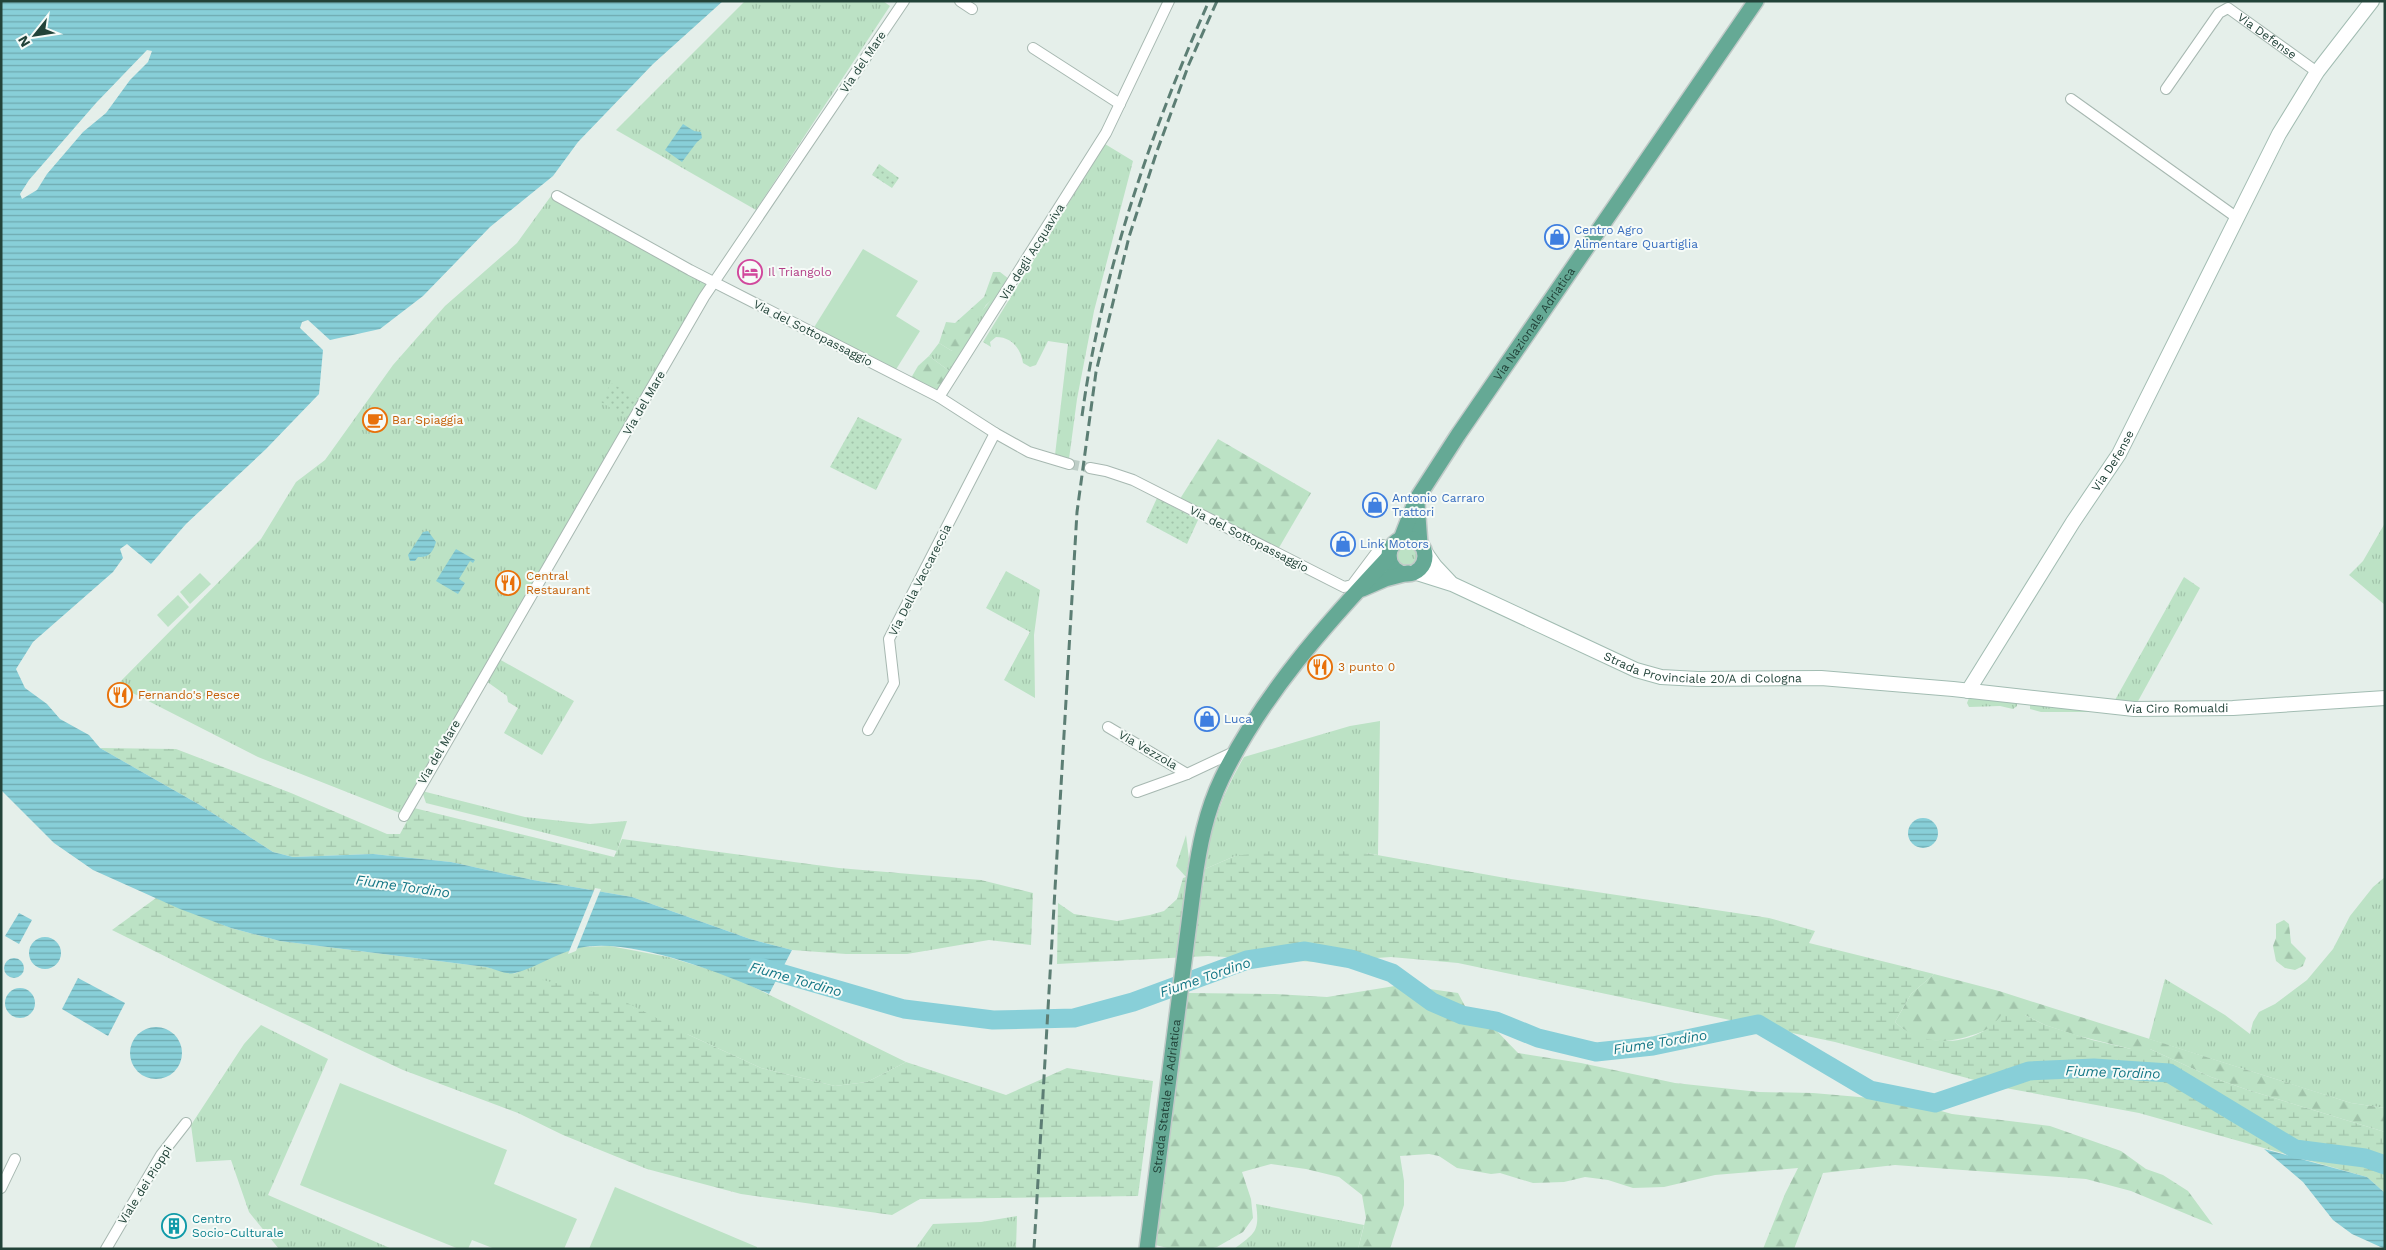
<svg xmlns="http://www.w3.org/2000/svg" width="2386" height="1250" viewBox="0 0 2386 1250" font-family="'Work Sans',sans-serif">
  <defs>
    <pattern id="grass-tufts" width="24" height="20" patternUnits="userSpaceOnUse" patternTransform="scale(1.25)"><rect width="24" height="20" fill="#bce2c5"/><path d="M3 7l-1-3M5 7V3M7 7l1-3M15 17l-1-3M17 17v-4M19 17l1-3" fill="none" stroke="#a1c3aa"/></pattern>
    <pattern id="forest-firs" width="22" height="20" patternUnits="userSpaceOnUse" patternTransform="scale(1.25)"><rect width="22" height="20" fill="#bce2c5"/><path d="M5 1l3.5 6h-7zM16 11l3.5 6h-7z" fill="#a1c3aa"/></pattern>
    <pattern id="wetland-marsh" width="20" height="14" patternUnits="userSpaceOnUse" patternTransform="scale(1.25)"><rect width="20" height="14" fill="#bce2c5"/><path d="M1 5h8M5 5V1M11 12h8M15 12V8" fill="none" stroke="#a1c3aa"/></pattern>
    <pattern id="garden-dots" width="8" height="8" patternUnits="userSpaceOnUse" patternTransform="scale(1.25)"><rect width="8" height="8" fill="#bce2c5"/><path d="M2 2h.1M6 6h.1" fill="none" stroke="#a1c3aa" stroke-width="1.8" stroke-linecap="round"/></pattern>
    <pattern id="water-rules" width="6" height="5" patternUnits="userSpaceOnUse" patternTransform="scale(1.25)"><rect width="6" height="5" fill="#88cfd8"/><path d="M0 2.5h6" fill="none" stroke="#6faab0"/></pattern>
  </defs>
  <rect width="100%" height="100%" fill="#e5efea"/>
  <g fill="url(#grass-tufts)">
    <polygon points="745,1 883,1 890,6 756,210 616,130"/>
    <path d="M1105 144 1133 161 1094 311 1077 399 1069 459 1055 455 1068 344 1048 341 1036 365 1030 367 1023 363C1021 349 1012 337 996 337L990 342 991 347 983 342Z"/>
    <polygon points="551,196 708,284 400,813 258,757 117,685 261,539 296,482 325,460 393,365 445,306 517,243"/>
    <path d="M1003 290 952 373 929 356 939 343 952 351C970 332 981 305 1003 290Z"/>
    <polygon points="2385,523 2385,605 2349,575 2363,561"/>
    <circle cx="1406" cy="555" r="14"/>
    <polygon points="1006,571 1040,590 1034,635 1035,698 1004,680 1030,632 986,608"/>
    <polygon points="2184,577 2200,588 2137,703 2115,700"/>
    <polygon points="499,659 574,701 542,755 504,733 518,708 508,702 507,696 486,681"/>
    <polygon points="1969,698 2012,701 2017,703 2017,706 2013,709 2000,706 1969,707 1967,703"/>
    <polygon points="2033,704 2096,712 2041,712 2030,709 2030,705"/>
    <path d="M1380 721 1378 855 1366 853 1235 856 1205 869C1210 827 1223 793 1244 757L1350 726Z"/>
    <polygon points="422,791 525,817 590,824 627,821 617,851 426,803"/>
    <polygon points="1186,835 1189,859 1186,877 1176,866"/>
    <polygon points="2385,877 2385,1108 2351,1103 2149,1039 2165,979 2225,1015 2250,1034 2253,1022 2259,1012 2275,1004 2307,980 2333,949 2350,916 2373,887"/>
    <polygon points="610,946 668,957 731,976 906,1062 867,1082 835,1086 761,1068 689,1035 514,974 547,958 580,947"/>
    <polygon points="261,1025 328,1059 268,1195 392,1249 279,1249 249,1212 231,1160 196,1162 191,1125 244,1044"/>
    <path d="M1256 1204 1364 1225 1358 1249H1234C1255 1233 1260 1232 1256 1204Z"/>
    <polygon points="1017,1216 1016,1249 915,1249 933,1224 981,1222"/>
  </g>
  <g fill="url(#forest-firs)">
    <polygon points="993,272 1000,272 1009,279 1003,290 986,305 959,349 952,351 939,343 946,322 955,323 984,297"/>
    <polygon points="929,356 952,373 939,392 911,378 918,366"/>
    <polygon points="1218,439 1311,493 1277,551 1178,502"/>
    <polygon points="2284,920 2289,924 2291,943 2306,958 2303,966 2295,970 2285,968 2276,961 2273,946 2276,938 2276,924"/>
    <path d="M1934 974 1999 991 2351 1103 2385 1108V1132L2248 1090 2211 1077 2150 1049H2131L2075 1035 2045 1025 2025 1015C1983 1029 1935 1062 1895 1022L1911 994Z"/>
    <polygon points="1401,985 1458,993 1475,1025 1494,1028 1518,1053 1581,1063 1675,1083 1759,1092 1813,1093 1905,1101 1952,1114 2050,1126 2121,1151 2146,1169 2163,1175 2188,1191 2213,1225 2131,1191 2086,1179 1895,1165 1823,1173 1794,1249 1763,1249 1785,1194 1798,1168 1715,1175 1664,1187 1633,1188 1608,1180 1585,1177 1564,1182 1533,1183 1500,1173 1491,1174 1457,1168 1439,1156 1429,1154 1400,1156 1404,1181 1404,1205 1390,1249 1358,1249 1366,1218 1362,1195 1339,1177 1306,1169 1271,1164 1242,1172 1251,1199 1253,1218 1243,1232 1217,1247 1209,1249 1172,1249 1155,1245 1188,993 1275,994 1327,997"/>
  </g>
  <g fill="url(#wetland-marsh)">
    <polygon points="100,748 176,749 291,793 387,834 400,834 414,808 614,857 622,839 839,868 981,880 1033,893 1031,945 989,940 907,954 846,954 792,950 750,939 632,897 533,880 451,862 373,854 293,857 273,852 200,805"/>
    <path d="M1295 848 1366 853 1511 879 1769 918 1815 931 1809 943 1934 974 1911 994 1895 1022C1923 1050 1980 1047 2002 1014L2025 1015 2045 1025 2092 1040 2131 1049H2150L2211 1077 2248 1090 2385 1132V1193L2367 1177 2139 1113 2000 1087 1835 1042 1458 963 1391 957 1318 962 1208 956 1057 964 1058 903 1074 914 1117 921 1150 915 1164 911 1177 899 1183 878 1186 877V883L1203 886 1205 869 1235 856Z"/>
    <polygon points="156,898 231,928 280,941 486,967 616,997 689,1035 761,1068 835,1086 867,1082 906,1062 1006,1095 1067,1068 1153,1081 1138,1196 920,1199 892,1215 741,1194 647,1169 563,1135 518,1113 403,1070 237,992 112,930"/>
  </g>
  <g fill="url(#garden-dots)">
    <polygon points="879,164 899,178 892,188 872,175"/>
    <polygon points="611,383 639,399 627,418 601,402"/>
    <polygon points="858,417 902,439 876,490 830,467"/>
    <polygon points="1157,498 1198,520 1187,544 1146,522"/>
  </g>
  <g fill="#bce2c5">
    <polygon points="863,249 918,281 896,316 920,331 895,371 813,329"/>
    <polygon points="200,573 211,584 190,604 180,592"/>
    <polygon points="178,595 189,607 168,627 157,615"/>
    <polygon points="340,1083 507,1150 494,1184 577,1219 564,1249 495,1249 472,1240 468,1249 459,1249 300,1185"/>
    <polygon points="615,1187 757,1247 757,1249 589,1249"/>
  </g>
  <g fill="url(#water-rules)">
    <path d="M1 1H723L653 64 578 142 553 176 490 227 423 296 380 329 330 340 308 320 302 322 300 328 323 350 319 394 266 449 186 524 151 564 127 544 120 549 123 558 113 572 33 642 16 669 25 688 47 704 60 719 89 735 100 748 200 805 273 852 293 857 373 854 451 862 533 880 632 897 750 939 792 950 769 994C723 973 628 936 579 948 557 953 535 968 515 973 507 975 494 969 486 967L280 941 231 928 180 909 93 870 54 843 1 790Z"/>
    <polygon points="683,124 694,131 701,132 702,138 697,142 682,162 665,150"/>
    <path d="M428 531 436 542C433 552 429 558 418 557L415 561H410L408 555 423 532Z"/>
    <polygon points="456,549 475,560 473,563 470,561 459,579 465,583 458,594 436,581"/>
    <circle cx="1923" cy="833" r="15"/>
    <polygon points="19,913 32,920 19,944 5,936"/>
    <circle cx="45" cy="953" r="16"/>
    <circle cx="14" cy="968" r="10"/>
    <polygon points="78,978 125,1003 108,1036 62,1009"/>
    <circle cx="20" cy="1003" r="15"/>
    <circle cx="156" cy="1053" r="26"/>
    <polygon points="2264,1149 2367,1177 2385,1193 2385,1249 2352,1234 2333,1220 2303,1182"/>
  </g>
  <g fill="#e5efea">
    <polygon points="147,50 152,51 148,62 130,80 106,113 83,132 47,174 37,190 22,199 20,194 29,180 96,103"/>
    <polygon points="595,888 601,889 576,951 568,954"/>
  </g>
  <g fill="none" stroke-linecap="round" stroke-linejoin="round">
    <polyline stroke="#88cfd8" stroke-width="19" points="756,966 904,1009 993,1020 1074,1018 1133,1002 1247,960 1305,951 1351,959 1392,973 1432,1002 1462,1015 1496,1021 1538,1038 1596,1052 1653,1046 1758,1024 1870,1090 1935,1103 2029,1071 2094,1068 2169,1073 2295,1149 2365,1158 2385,1165"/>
    <polyline stroke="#becdc7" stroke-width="10" stroke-dasharray="10 5" stroke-linecap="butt" points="1069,464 1090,468"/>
    <defs>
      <g id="street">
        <polyline points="960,1 972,9"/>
        <polyline points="1033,48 1120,104"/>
        <path id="s1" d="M2166 89 2219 13 2228 8 2317 72"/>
        <polyline points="2071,99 2236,217"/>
        <polyline points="557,196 690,270 939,397 995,433 1029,452 1069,464"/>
        <polyline points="939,397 1106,133 1169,1"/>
        <polyline points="1090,468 1106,471 1133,480 1344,587 1352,585 1382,545 1391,548"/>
        <polyline points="1108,727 1187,774 1236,751"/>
        <polyline points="868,730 894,683 889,639 995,433"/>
        <polyline points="1137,792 1187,774"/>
        <polyline points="404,816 704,297 904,1"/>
        <polyline points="1,1188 15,1159"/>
        <polyline points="106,1249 161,1155 186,1123"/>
      </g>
      <g id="secondary">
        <polyline points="1423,549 1435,566 1450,582"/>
        <path id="s2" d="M1414 572 1452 584 1636 670 1661 677 1698 679 1821 678 1953 689 2134 709 2233 708 2385 698"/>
        <path id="s3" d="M1968 691 2073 522 2119 454 2279 134 2317 72 2372 1"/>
      </g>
      <g id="primary">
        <polyline points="1417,503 1420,544"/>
        <circle cx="1407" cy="556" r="18"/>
        <path id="s4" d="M1401 539 1416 500 1458 435 1756 1"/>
        <polyline points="1362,589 1385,579 1408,573"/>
        <path id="s5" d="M1147 1249 1194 884C1199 847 1206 811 1222 778 1262 695 1327 623 1389 557"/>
      </g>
    </defs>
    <use href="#street" stroke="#a7b8b1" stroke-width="12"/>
    <use href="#secondary" stroke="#a2bcb2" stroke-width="16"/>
    <use href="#primary" stroke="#c1cac8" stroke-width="18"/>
    <use href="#street" stroke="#fff" stroke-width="10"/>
    <use href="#secondary" stroke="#fff" stroke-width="14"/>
    <use href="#primary" stroke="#65a995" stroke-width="15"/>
    <g stroke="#5c7e74" stroke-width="3" stroke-dasharray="10 5" stroke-linecap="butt">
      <path d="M1082 416C1101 275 1151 131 1209 1"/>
      <polyline points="1034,1249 1077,512 1096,372 1129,237 1157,151 1189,64 1217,1"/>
    </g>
  </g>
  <defs>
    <symbol id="shop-ring" viewBox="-11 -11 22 22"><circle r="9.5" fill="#f6fbf8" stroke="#3f7fe0" stroke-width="1.5"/><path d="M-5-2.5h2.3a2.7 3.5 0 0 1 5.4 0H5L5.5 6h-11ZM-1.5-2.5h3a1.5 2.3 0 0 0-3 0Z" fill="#3f7fe0"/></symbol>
    <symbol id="hotel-ring" viewBox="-11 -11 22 22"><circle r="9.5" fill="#f6fbf8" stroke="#d1479c" stroke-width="1.5"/><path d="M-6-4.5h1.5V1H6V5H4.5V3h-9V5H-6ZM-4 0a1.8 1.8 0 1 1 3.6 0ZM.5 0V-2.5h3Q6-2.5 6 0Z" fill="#d1479c"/></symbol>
    <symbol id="cafe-ring" viewBox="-11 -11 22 22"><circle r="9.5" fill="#f6fbf8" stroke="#e8710a" stroke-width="1.5"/><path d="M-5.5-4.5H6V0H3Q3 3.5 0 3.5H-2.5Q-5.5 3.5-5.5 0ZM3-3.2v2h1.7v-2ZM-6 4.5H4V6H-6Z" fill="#e8710a"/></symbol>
    <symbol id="restaurant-ring" viewBox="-11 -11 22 22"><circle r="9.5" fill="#f6fbf8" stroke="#e8710a" stroke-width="1.5"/><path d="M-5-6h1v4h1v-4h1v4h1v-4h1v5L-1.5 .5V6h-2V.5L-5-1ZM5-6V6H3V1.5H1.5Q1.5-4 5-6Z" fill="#e8710a"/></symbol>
    <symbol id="building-ring" viewBox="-11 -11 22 22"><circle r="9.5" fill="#f6fbf8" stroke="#0f9aa8" stroke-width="1.5"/><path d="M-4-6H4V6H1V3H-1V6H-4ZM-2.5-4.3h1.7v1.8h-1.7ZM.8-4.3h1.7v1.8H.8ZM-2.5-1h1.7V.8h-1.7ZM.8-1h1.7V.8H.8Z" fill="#0f9aa8"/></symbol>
  </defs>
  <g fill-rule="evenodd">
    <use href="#shop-ring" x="1543" y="223" width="28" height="28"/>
    <use href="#hotel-ring" x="736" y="258" width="28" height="28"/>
    <use href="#cafe-ring" x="361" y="406" width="28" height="28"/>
    <use href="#shop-ring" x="1361" y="491" width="28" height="28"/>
    <use href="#shop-ring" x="1329" y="530" width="28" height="28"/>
    <use href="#restaurant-ring" x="494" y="569" width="28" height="28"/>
    <use href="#restaurant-ring" x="1306" y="653" width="28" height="28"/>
    <use href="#restaurant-ring" x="106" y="681" width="28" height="28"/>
    <use href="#shop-ring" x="1193" y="705" width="28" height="28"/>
    <use href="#building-ring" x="160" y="1212" width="28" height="28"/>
  </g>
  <g text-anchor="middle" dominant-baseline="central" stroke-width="4" stroke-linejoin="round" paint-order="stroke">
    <g font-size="12" fill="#224339" stroke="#f6fbf8">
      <text stroke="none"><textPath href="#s1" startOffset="151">Via Defense</textPath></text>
      <text transform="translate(863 62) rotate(-56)">Via del Mare</text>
      <text transform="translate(1032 252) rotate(-58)">Via degli Acquaviva</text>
      <text stroke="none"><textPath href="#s4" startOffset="254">Via Nazionale Adriatica</textPath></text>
      <text transform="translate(813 333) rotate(27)">Via del Sottopassaggio</text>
      <text transform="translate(644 403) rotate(-60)">Via del Mare</text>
      <text stroke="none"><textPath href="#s3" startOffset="272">Via Defense</textPath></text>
      <text transform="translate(1249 539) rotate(27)">Via del Sottopassaggio</text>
      <text transform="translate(920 580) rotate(-63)">Via Della Vaccareccia</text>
      <text stroke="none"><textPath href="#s2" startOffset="309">Strada Provinciale 20/A di Cologna</textPath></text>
      <text stroke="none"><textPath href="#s2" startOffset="786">Via Ciro Romualdi</textPath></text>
      <text transform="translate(1148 750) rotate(30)">Via Vezzola</text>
      <text transform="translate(439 752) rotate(-60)">Via del Mare</text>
      <text stroke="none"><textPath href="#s5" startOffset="154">Strada Statale 16 Adriatica</textPath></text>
      <text transform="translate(145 1185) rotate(-58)">Viale dei Pioppi</text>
    </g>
    <g font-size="12" fill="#366cbe" stroke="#f6fbf8" text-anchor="start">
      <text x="1574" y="230">Centro Agro<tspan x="1574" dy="14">Alimentare Quartiglia</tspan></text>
      <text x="1392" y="498">Antonio Carraro<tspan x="1392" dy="14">Trattori</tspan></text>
      <text x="1360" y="544">Link Motors</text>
      <text x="1224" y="719">Luca</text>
    </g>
    <g font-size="12" fill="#b23c85" stroke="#f6fbf8" text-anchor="start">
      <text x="768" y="272">Il Triangolo</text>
    </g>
    <g font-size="12" fill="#c56008" stroke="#f6fbf8" text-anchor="start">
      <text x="392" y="420">Bar Spiaggia</text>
      <text x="526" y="576">Central<tspan x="526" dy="14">Restaurant</tspan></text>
      <text x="1338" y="667">3 punto 0</text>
      <text x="138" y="695">Fernando's Pesce</text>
    </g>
    <g font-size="12" fill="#0d838f" stroke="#f6fbf8" text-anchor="start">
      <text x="192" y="1219">Centro<tspan x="192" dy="14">Socio-Culturale</tspan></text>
    </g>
    <g font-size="14" font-style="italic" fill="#157786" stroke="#f6fbf8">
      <text transform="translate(403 886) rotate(8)">Fiume Tordino</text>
      <text transform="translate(1205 977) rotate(-19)">Fiume Tordino</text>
      <text transform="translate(796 979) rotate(16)">Fiume Tordino</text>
      <text transform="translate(1660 1042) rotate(-9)">Fiume Tordino</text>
      <text transform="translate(2113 1072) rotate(2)">Fiume Tordino</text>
    </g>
  </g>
  <rect width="2386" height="1250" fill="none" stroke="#224339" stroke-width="5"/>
  <g transform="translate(35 35) rotate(240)" stroke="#f6fbf8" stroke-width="4" paint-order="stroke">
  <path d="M0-4L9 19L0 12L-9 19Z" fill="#224339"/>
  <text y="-8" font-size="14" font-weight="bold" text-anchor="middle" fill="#224339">N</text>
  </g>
</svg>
